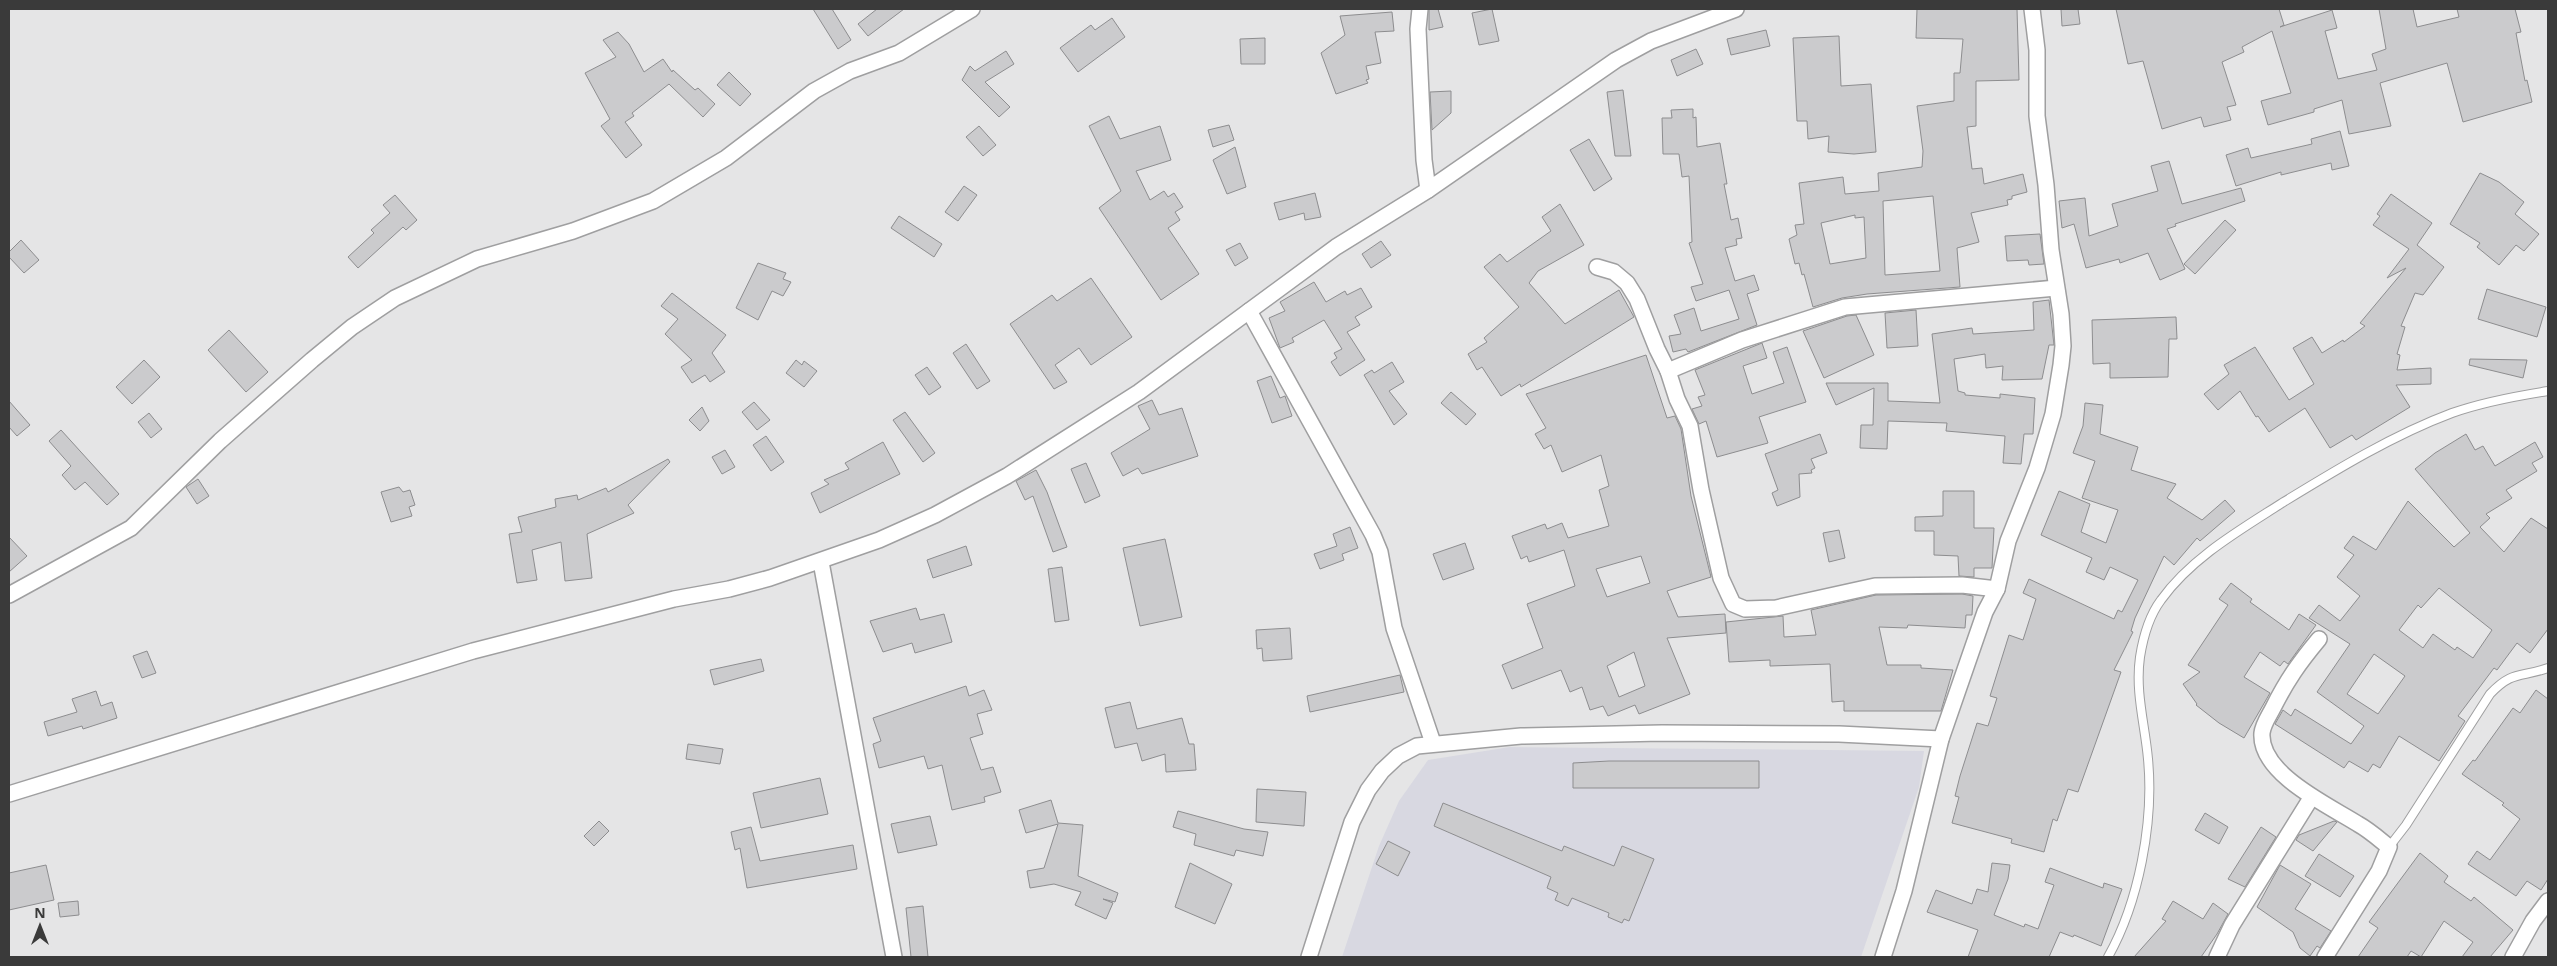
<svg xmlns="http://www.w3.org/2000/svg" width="2557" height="966" viewBox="0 0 2557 966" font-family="'Noto Sans',sans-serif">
  <rect width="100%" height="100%" fill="#e5e5e6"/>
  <polygon fill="#d8d8e1" points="1510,747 1924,751 1919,787 1861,957 1342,957 1379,846 1399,801 1428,760"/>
  <g fill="#cbcbcd" stroke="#8d8d8f" fill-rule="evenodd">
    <polygon points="813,9 832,9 851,40 838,49"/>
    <polygon points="877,9 904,9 868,36 858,24"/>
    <polygon points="1429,9 1438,9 1443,27 1429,30"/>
    <polygon points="1492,9 1499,41 1479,45 1472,13"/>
    <path d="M1917 9H2017L2019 80 1976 81V126L1967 127 1972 169 1982 168 1984 184 2023 174 2027 192 2012 196V199L2007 200 2008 205 1971 213 1979 242 1957 248 1960 287 1867 294 1842 298 1813 307 1804 274 1802 275 1799 263 1795 264 1789 239 1797 235 1795 225 1804 224 1799 183 1843 177 1845 194 1879 191 1878 173 1922 167 1923 151 1917 106 1954 101V73H1960L1963 39 1916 38ZM1933 196 1940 271 1885 275 1883 201ZM1855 215V218L1864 217 1866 258 1830 264 1821 223Z"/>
    <polygon points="2061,9 2078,9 2080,24 2062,26"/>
    <polygon points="2116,9 2279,9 2284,25 2280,27 2332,10 2337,28 2325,31 2338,79 2377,70 2372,54 2386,49 2379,9 2413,9 2417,27 2459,17 2457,9 2515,9 2521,32 2516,33 2525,81 2527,80 2532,102 2463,122 2447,63 2380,83 2391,126 2349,134 2342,100 2314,109 2314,112 2268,125 2261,101 2291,93 2272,31 2242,47 2244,52 2222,62 2236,105 2227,107 2231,120 2204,127 2201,117 2162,129 2143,61 2128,64"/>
    <polygon points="1392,12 1394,31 1375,32 1381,63 1366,66 1369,79 1366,80 1368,83 1336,94 1321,53 1345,35 1340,16"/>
    <polygon points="1112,18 1125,37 1078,72 1060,48 1091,25 1095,30"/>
    <polygon points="1766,30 1770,46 1731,55 1727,39"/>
    <polygon points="618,32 629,44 644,72 663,59 672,72 673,70 695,90 698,88 715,104 703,117 669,84 632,113 634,116 625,122 642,145 626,158 601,126 610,119 585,73 616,57 603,40"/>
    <polygon points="1839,36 1841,86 1871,84 1876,152 1854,154 1828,152 1829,136 1808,139 1807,121 1797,121 1793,38"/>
    <polygon points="1265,38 1265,64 1241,64 1240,39"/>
    <polygon points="1696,49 1703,64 1677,76 1671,60"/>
    <polygon points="1006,51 1014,64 985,82 1010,107 999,117 962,80 970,66 975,71"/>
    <polygon points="729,72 751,94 740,106 717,85"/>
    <polygon points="1623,90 1631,156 1615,156 1607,92"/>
    <polygon points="1451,91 1451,113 1432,130 1430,92"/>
    <polygon points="1693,109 1693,118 1696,117 1697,147 1720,143 1727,184 1724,184 1731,220 1738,218 1742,238 1736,239 1737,245 1725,248 1735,281 1754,275 1759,290 1747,294 1757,325 1688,352 1686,349 1673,352 1669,336 1681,334 1674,315 1694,308 1701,331 1739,319 1729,290 1696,301 1691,287 1703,284 1689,243 1692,242 1689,176 1682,177 1679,154 1663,154 1662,118 1672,118 1671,110"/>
    <polygon points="1109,116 1120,139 1160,126 1171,160 1136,171 1150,200 1164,191 1168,197 1174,193 1183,207 1175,212 1180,220 1168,228 1199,274 1161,300 1099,208 1121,191 1089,126"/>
    <polygon points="1229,125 1234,140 1213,147 1208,130"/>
    <polygon points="979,126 996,145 983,156 966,137"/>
    <polygon points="2340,131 2349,166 2332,170 2331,163 2281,175 2281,172 2236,186 2226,155 2248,148 2251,158 2312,144 2311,139"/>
    <polygon points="1589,139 1612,179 1594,191 1570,150"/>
    <polygon points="1235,147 1246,187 1227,194 1213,160"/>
    <polygon points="2169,161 2182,204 2241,188 2245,201 2175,224 2176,226 2167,229 2185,269 2160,280 2148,253 2120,263 2119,259 2086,268 2074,224 2062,228 2059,201 2085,198 2089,236 2118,226 2112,204 2158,191 2151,166"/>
    <polygon points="2480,173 2499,182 2524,202 2515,214 2539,234 2524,251 2516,245 2499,265 2477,247 2480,243 2450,224"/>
    <polygon points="964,186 977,195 958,221 945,212"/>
    <polygon points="1315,193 1321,217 1305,220 1304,213 1279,220 1274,203"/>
    <polygon points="2391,194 2432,223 2417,245 2444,267 2423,295 2415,293 2401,326 2405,327 2397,354 2400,355 2397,370 2431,368 2431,384 2396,385 2410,407 2356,440 2352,435 2330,448 2305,408 2269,432 2258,416 2256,417 2240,391 2218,410 2204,394 2229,374 2224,365 2255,347 2289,400 2314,384 2293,348 2312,337 2322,353 2343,340 2344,342 2365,326 2360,323 2406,268 2387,278 2409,249 2373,225 2380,216 2377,214"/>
    <polygon points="395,195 417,220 406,230 403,227 358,268 348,257 374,233 371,230 390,213 383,205"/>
    <polygon points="1560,204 1584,245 1538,271 1529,283 1565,324 1619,290 1634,317 1521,387 1520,384 1501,396 1482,367 1477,370 1468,354 1487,342 1484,338 1519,307 1484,267 1500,254 1507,262 1551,231 1542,217"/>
    <polygon points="899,216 942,244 934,257 891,228"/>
    <polygon points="2225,220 2236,230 2195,274 2184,264"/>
    <polygon points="2040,234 2044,264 2029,265 2028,260 2007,261 2005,236"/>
    <polygon points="21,240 39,260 24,273 9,257 9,252"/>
    <polygon points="1381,241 1391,255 1371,268 1362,254"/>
    <polygon points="1240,243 1248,258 1235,266 1226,250"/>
    <polygon points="758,263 786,273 783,279 791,282 783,296 772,291 758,320 736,308"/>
    <polygon points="1091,278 1132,337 1091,365 1079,348 1055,365 1067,382 1054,389 1010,324 1052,295 1057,301"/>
    <polygon points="1314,282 1326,302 1345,291 1347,295 1361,288 1372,307 1355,317 1360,325 1347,332 1365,360 1340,376 1331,362 1337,358 1334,353 1342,349 1324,320 1292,338 1294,342 1280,348 1269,318 1285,311 1280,302"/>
    <polygon points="2487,289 2546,307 2537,337 2478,319"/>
    <polygon points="672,293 726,335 712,353 725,372 710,382 705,375 692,383 681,367 692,360 665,334 678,319 661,306"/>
    <polygon points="2049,300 2054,345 2049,345 2042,379 2002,380 2003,366 1986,368 1985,354 1954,359 1958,391 1965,393 1965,395 2000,398 2000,394 2035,398 2033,434 2024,434 2021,464 2003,463 2005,436 1946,431 1947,423 1888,421 1887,449 1860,448 1861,425 1873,425 1874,388 1836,405 1826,383 1888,383 1888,401 1940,403 1932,334 1972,328 1973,334 2034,330 2033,302"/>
    <polygon points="1916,310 1918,346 1887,348 1885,313"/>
    <polygon points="1856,315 1874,355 1824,378 1803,331 1847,316"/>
    <polygon points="2176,317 2177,339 2169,339 2168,377 2110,378 2110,363 2093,364 2092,320"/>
    <polygon points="229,330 268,372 246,392 208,350"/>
    <polygon points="1762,343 1767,358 1743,366 1752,394 1784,383 1773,352 1787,347 1806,402 1759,417 1768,443 1717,457 1706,421 1699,424 1692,409 1702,406 1698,397 1705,395 1695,370"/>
    <polygon points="966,344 990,381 977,389 953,353"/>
    <path d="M1646 355 1667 418 1675 416 1681 429 1691 496 1711 577 1667 591 1678 617 1725 614 1726 633 1667 638 1690 694 1639 714 1635 705 1608 716 1603 706 1590 710 1582 687 1570 692 1561 670 1512 689 1502 665 1543 648 1527 604 1575 586 1564 550 1529 562 1527 556 1521 559 1512 536 1545 524 1547 529 1562 523 1568 538 1609 526 1599 490 1609 486 1601 455 1562 472 1551 445 1544 449 1535 434 1546 428 1526 394ZM1641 556 1650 583 1607 597 1596 569ZM1634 652 1645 686 1619 697 1607 666Z"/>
    <polygon points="2470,359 2527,360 2523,378 2469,365"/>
    <polygon points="144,360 160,377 132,404 116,387"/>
    <polygon points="796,360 802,365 804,361 817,371 804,387 786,373"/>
    <polygon points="1392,362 1404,382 1389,391 1407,414 1394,425 1364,375 1372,370 1374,373"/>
    <polygon points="927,367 941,387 929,395 915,375"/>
    <polygon points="1271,376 1280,398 1285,396 1292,416 1272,423 1257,381"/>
    <polygon points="1451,392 1476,414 1466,425 1441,403"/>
    <polygon points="1152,400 1159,415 1182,408 1198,456 1142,474 1138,468 1123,476 1111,453 1150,429 1138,406"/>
    <polygon points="9,401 30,425 17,436 9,427"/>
    <polygon points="754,402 770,420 757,430 742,412"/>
    <polygon points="2085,403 2103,405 2100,434 2138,447 2131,470 2176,484 2167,498 2202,520 2225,500 2235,511 2200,541 2197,538 2174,565 2164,556 2135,618 2131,631 2133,632 2114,670 2121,672 2078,792 2068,789 2057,821 2053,819 2044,852 2011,843 2012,839 1952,823 1959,797 1955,796 1960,776 1977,723 1988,726 1997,698 1990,696 2009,635 2023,640 2036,599 2023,593 2029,579 2114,619 2118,610 2122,612 2138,580 2110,567 2104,580 2086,572 2092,558 2041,535 2059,491 2090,504 2081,532 2106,543 2118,510 2082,498 2095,461 2073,453 2083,426"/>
    <polygon points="702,407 709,421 700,431 689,420"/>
    <polygon points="905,412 935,453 923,462 893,420"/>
    <polygon points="149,413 162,429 151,438 138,422"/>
    <polygon points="61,430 119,494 107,505 85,482 75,490 62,475 71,466 49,441"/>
    <polygon points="1820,434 1827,453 1811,459 1815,468 1811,470 1812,473 1799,474 1800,497 1777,506 1772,493 1778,490 1765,454"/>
    <path d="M2466 434 2475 450 2483 446 2495 466 2535 442 2543 457 2532 463 2537 471 2506 490 2512 498 2486 514 2490 518 2480 527 2504 552 2531 518 2548 529V629L2530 653 2517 643 2497 670 2494 668 2458 716 2465 721 2439 761 2399 736 2380 768 2373 764 2368 772 2349 761 2344 768 2275 724 2283 710 2291 716 2295 709 2351 744 2364 726 2317 692 2350 644 2309 618 2319 605 2340 621 2360 596 2337 577 2354 555 2344 548 2353 536 2376 550 2408 501 2454 547 2470 533 2415 469 2435 453ZM2439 588 2492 630 2473 658 2457 647 2455 650 2433 634 2423 648 2399 630 2418 605 2421 608ZM2374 654 2405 676 2378 714 2347 694Z"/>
    <polygon points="766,436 784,462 771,471 753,445"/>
    <polygon points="883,442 900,474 820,513 811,493 829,484 824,480 849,469 845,463"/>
    <polygon points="725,450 735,467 722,474 712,457"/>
    <polygon points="668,459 670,462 628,505 634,513 587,534 592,578 565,581 561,542 532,550 537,580 517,583 509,534 522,532 518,517 556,507 555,499 577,495 578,500 606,488 608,492"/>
    <polygon points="1086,463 1100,496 1085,503 1071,469"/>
    <polygon points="1036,470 1047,492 1067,547 1053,552 1033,496 1025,500 1016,481"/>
    <polygon points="198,479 209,496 197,504 186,487"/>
    <polygon points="399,487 403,492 410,490 415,505 409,507 412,516 391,522 381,492"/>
    <polygon points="1943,491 1974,491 1974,528 1994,528 1992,568 1974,568 1974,577 1959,576 1958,556 1934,555 1934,531 1915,531 1915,517 1943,516"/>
    <polygon points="1350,527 1358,548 1342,554 1344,560 1320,569 1314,554 1337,546 1333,534"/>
    <polygon points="1839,530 1845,558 1829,562 1823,533"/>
    <polygon points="9,537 27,556 9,572"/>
    <polygon points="1165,539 1182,617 1140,626 1123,548"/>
    <polygon points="1465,543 1474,569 1443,580 1433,554"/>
    <polygon points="966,546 972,565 933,578 927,560"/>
    <polygon points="1062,567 1069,620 1055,622 1048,569"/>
    <polygon points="2231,583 2252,599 2250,602 2289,630 2299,614 2316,625 2288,664 2284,661 2280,666 2260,652 2244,677 2270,693 2244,738 2219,723 2196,705 2197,704 2183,684 2200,672 2188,665 2228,605 2219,599"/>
    <polygon points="1962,594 1973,596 1972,615 1966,615 1965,628 1908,625 1907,628 1879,627 1887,665 1921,665 1921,668 1953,670 1941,711 1844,711 1844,701 1832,702 1830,664 1770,666 1770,660 1729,662 1726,622 1783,616 1784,637 1816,635 1811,610 1876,595"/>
    <polygon points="916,608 920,620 944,614 952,642 915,653 912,643 883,652 870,621"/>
    <polygon points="1290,628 1292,659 1263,661 1262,648 1257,649 1256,630"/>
    <polygon points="147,651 156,673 142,678 133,656"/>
    <polygon points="761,659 764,671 714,685 710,670"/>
    <polygon points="1400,675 1404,692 1310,712 1307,696"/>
    <polygon points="966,686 969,696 984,690 992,710 977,714 983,734 970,738 981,770 993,767 1001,792 984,797 985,802 952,810 942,765 928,769 924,756 879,768 873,744 881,741 873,718"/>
    <polygon points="2536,690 2548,699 2548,879 2541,890 2527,881 2516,896 2468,864 2477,851 2490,860 2520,819 2502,805 2504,803 2462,774 2473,760 2475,761 2513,708 2520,713"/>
    <polygon points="96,691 101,706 112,702 117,718 83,729 82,726 48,736 44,722 77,712 72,699"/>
    <polygon points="1130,702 1137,729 1182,718 1189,744 1194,744 1196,770 1166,772 1165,754 1142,761 1137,743 1115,748 1105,708"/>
    <polygon points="688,744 723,749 720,764 686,759"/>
    <polygon points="1609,761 1759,761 1759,788 1573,788 1573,763"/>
    <polygon points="820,778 828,814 761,828 753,793"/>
    <polygon points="1257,789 1306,792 1304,826 1256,822"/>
    <polygon points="1051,800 1058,823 1083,825 1078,876 1118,893 1115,902 1103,899 1113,903 1106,919 1075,905 1081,892 1054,884 1030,888 1027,871 1044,868 1058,824 1026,833 1019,810"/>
    <polygon points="1443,803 1562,851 1564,846 1614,866 1622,846 1654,859 1629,921 1624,919 1622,923 1608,917 1609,913 1572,898 1568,906 1555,900 1558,893 1547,888 1551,877 1434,826"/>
    <polygon points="1178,811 1244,829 1268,832 1263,856 1236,850 1234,856 1194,845 1196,834 1173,827"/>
    <polygon points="2205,813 2228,827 2219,844 2195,830"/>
    <polygon points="930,816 937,845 898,853 891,824"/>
    <polygon points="599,821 609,831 594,846 584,836"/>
    <polygon points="2334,821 2337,822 2313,851 2296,840 2299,835"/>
    <polygon points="751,827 760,861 853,845 857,869 747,888 740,848 735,850 731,832"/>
    <polygon points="2261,827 2276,837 2245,887 2228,879"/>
    <polygon points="1388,841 1410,852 1398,876 1376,864"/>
    <polygon points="2420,853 2448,876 2444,882 2471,901 2474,897 2513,930 2490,957 2462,957 2473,942 2444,921 2421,957 2411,951 2407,957 2358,957 2378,928 2369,922"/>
    <polygon points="2319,854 2354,876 2340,897 2305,876"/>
    <polygon points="1190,863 1232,884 1215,924 1175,907"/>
    <polygon points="1992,863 2010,865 2008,879 1994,915 2024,927 2025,924 2038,929 2054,885 2045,882 2050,868 2103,888 2104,883 2122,889 2101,946 2074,935 2073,937 2060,932 2049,957 1968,957 1978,930 1927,912 1936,890 1972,904 1977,889 1988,892"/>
    <polygon points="46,865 54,900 9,910 9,873"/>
    <polygon points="2280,865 2311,884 2295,909 2331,931 2320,948 2317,946 2310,956 2300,948 2293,932 2257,907"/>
    <polygon points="78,901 79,915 60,917 58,903"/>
    <polygon points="2173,901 2203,919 2213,903 2228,914 2217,934 2201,957 2134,957 2166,921 2162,919"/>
    <polygon points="923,906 928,957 911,957 906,908"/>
  </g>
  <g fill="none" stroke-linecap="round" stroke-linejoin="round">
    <defs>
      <g id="service">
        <path d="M2389 847 2406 825 2490 694C2513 670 2520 678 2548 668"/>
        <path d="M2108 957C2139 902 2154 822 2148 759 2145 725 2135 692 2140 657 2143 638 2149 616 2161 600 2191 558 2240 530 2282 503 2336 470 2393 435 2452 413 2483 402 2516 396 2548 391"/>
      </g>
      <g id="minor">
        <polyline points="1420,9 1418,29 1424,160 1428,190"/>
        <polyline points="1597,267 1614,272 1627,283 1637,299 1657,349 1668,371 1677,399 1690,426 1701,490 1721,578 1733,604 1745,609 1776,608 1875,586 1962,585 1997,589"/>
        <polyline points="1249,311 1373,535 1380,552 1394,628 1433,743"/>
        <polyline points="1668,371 1742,340 1845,307 2056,288"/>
        <polyline points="821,562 894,957"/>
        <polyline points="9,595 131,528 220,441 312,360 352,327 395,298 477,259 573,231 653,201 726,158 814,91 850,71 899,53 972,9"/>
        <path d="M2319 639C2299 663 2287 680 2273 708 2269 716 2263 724 2262 733 2259 774 2330 806 2358 824 2369 830 2379 839 2389 847L2379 871 2325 957"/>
        <polyline points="9,794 473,651 674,599 729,589 770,578 879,540 935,515 1007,476 1139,392 1336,247 1428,190 1616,60 1651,41 1736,9"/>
        <polyline points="1309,957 1352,822 1368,790 1382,771 1398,756 1417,746 1521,736 1662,733 1839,734 1941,739"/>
        <polyline points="1883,957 1904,891 1941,739 1985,612 1997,589 2008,541 2037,468 2053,414 2061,365 2063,346 2061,314 2051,250 2046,185 2037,116 2037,50 2032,9"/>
        <polyline points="2217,957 2232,925 2311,798"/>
        <polyline points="2513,957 2533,921 2548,901"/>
      </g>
    </defs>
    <use href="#service" stroke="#9f9fa0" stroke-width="10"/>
    <use href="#minor" stroke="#9f9fa0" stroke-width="18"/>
    <use href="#service" stroke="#fff" stroke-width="8"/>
    <use href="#minor" stroke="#fff" stroke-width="15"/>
  </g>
  <rect width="2557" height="966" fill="none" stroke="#3a3a3a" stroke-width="20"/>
  <g transform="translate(40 926)" stroke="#e5e5e6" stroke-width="4" paint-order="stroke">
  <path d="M0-4L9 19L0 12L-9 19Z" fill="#3a3a3a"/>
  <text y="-8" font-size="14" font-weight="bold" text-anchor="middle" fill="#3a3a3a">N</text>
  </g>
</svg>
